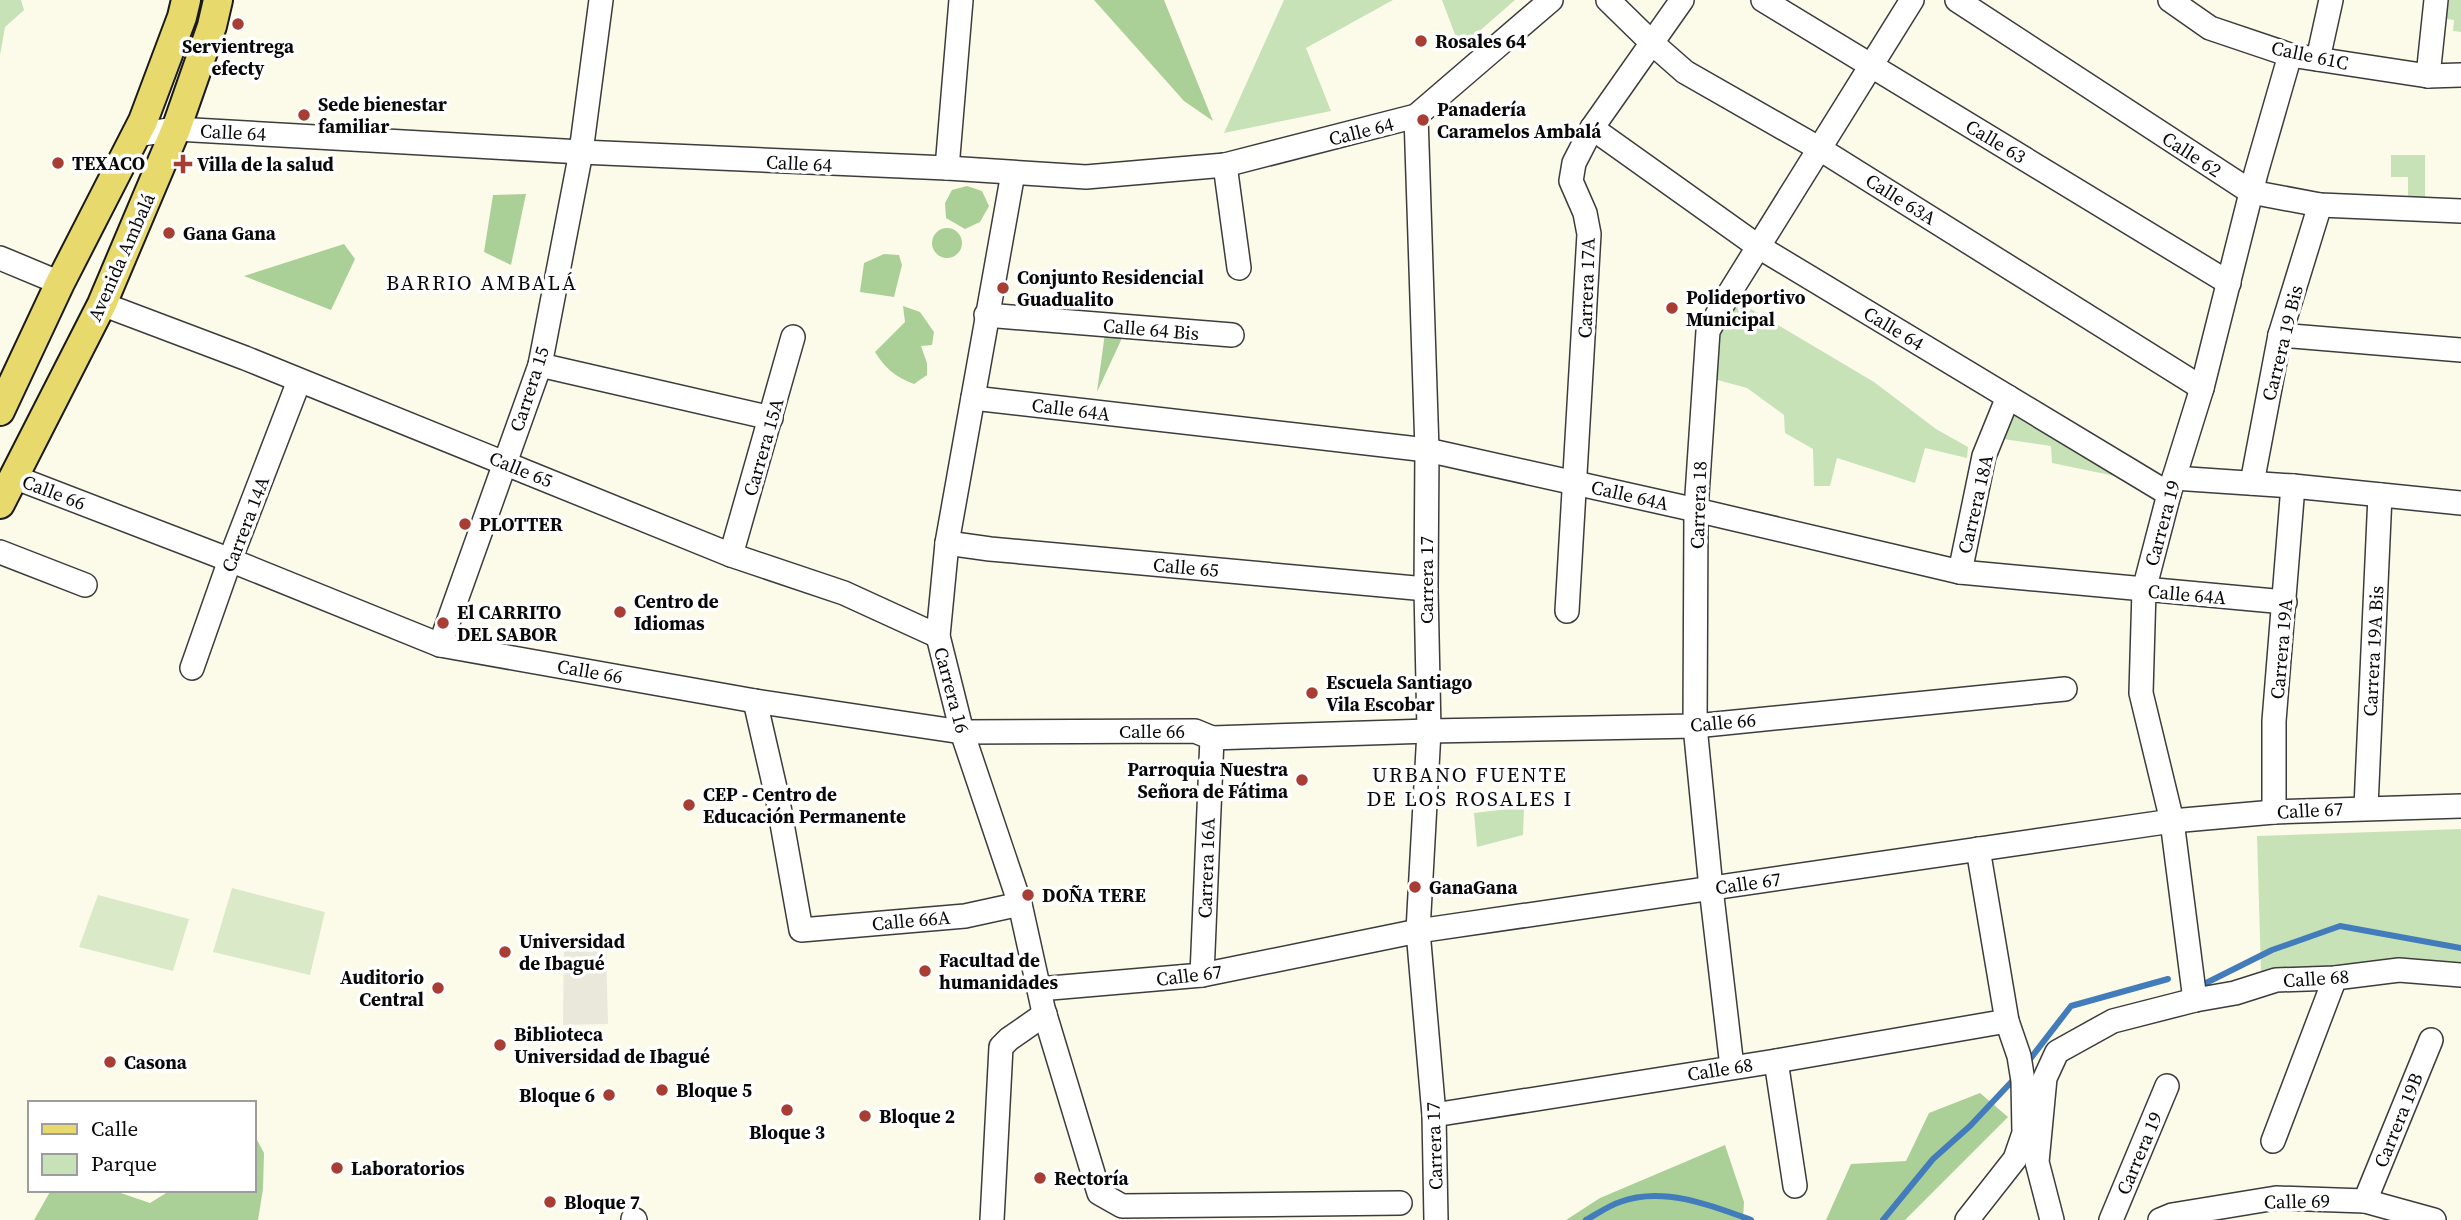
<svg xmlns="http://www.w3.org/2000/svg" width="2461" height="1220" viewBox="0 0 2461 1220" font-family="'Source Serif 4',serif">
  <rect width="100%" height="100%" fill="#fcfbe9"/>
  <g fill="#c8e2b7">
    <polygon points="0,0 21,0 24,10 5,27 0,55"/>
    <polygon points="1284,0 1393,0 1306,48 1331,111 1224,133"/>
    <polygon points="1442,0 1515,0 1460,48"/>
    <polygon points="2449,0 2461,0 2461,32 2453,31 2454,20 2446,19"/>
    <polygon points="2391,155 2425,155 2425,202 2408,202 2408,177 2391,177"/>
    <polygon points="1739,302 1874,382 1936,429 1968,447 1967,458 1925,448 1915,483 1837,458 1830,486 1814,486 1813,449 1785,433 1784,415 1747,388 1714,379 1716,341"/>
    <polygon points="2015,407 2139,481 2052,463 2051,446 2003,439 2007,417"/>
    <polygon points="1524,807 1523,835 1477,847 1474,813"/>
    <polygon points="2461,829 2461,965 2261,972 2257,836"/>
  </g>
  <g fill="#aad098">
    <polygon points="1094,0 1164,0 1213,121 1184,101"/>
    <polygon points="967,186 982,191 989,206 980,222 965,229 946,218 945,203 952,190"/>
    <polygon points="526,194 511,265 484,252 493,195"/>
    <circle cx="947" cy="243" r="15"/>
    <polygon points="344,244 355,259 331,310 244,276"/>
    <polygon points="884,254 899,255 902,265 894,297 860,292 864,263"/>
    <path d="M903 306 920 312 934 332 932 345 921 346 927 363V375L914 384C895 377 885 368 875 352L905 322Z"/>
    <polygon points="1105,333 1123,336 1097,392"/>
    <polygon points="1980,1093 2008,1117 1905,1220 1826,1220 1851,1164 1906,1161 1929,1113"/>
    <polygon points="256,1138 264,1153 263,1189 258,1220 34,1220 51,1190 112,1190 150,1203 171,1190 254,1190 254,1140"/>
    <polygon points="1725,1145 1744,1202 1743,1220 1566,1220 1600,1198"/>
  </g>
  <g fill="#daeac8">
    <polygon points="232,888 325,912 310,975 213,952"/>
    <polygon points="98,895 189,919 173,971 79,947"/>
  </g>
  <polygon fill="#eae8da" points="606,945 608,1024 563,1025 564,946"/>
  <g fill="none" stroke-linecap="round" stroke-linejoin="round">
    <g stroke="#437cbb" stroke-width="6">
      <polyline points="2202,985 2272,950 2340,926 2461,948"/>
      <polyline points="2027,1063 2071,1006 2168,979"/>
      <path d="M1586 1220C1597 1214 1608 1206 1620 1202 1662 1186 1711 1205 1751 1220"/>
      <polyline points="1883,1220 1933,1159 1970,1126 2016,1077"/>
    </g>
    <defs>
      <g id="minor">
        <polyline points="1608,0 1652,43 1685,72 1820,149 2202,388"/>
        <polyline points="1763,0 2229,283"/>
        <polyline points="1957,0 2251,192 2320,205 2461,211"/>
        <polyline points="2170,0 2210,28 2290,55 2428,76 2461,75"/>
        <polyline points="2318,59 2331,0"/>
        <polyline points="2428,76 2436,0"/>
        <polyline points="1416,116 1427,450 1426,589 1429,731 1418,931 1434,1115 1436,1220"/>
        <polyline points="1592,128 1759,247 2169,494"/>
        <polyline points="135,135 176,129 581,152 947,168 1086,177 1225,165 1416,116 1551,0"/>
        <polyline points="1225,165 1239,268"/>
        <polyline points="947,168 961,0"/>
        <polyline points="1013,173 947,543 938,636 962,732 1020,904 1043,1008 1099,1193 1122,1206 1400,1203"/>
        <polyline points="0,258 60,283"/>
        <polyline points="102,304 245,358 731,555 844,593 938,636"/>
        <polyline points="986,315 1232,335"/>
        <polyline points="2280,335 2461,350"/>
        <polyline points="540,365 771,418"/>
        <polyline points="973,398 1427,450 1696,510 1960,572 2285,602"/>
        <polyline points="14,477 230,560 440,645 755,701 962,732 1195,731 1212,738 1202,975"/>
        <polyline points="2174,478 2293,486 2461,503"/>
        <polyline points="2252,483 2280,335 2320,205"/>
        <polyline points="947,543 990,549 1426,589"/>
        <polyline points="0,552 85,585"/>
        <polyline points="731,555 793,337"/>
        <polyline points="1960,572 1984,456 2008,397"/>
        <polyline points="1567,611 1589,234 1585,213 1571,181 1574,163 1592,128 1682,0"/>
        <polyline points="440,645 540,365 581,152 601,0"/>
        <polyline points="192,668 230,560 299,381"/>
        <polyline points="755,701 778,801 801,930 965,916 1020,904"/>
        <polyline points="1212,738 1429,731 1695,726 2065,689"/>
        <polyline points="2366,807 2380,495"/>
        <polyline points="2274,812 2274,721 2293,486"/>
        <polyline points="1039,989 1202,975 1418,931 2172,821 2274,812 2461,806"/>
        <polyline points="2195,1000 2172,821 2141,693 2144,590 2169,494 2202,388 2256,173 2290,55"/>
        <polyline points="1776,1061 1795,1186"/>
        <polyline points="1732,1067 1711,888 1695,726 1696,510 1708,331 1727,297 1912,0"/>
        <polyline points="1434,1115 1776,1061 2007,1021"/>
        <polyline points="2273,1141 2335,978"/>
        <polyline points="2365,1201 2431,1040"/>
        <polyline points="633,1219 635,1220"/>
        <polyline points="992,1220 1001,1047 1009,1039 1045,1014"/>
        <polyline points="1967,1220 2015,1159 2024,1133 2023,1081 2019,1056 2007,1021 1978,849"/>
        <polyline points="2052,1220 2037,1162 2045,1078 2057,1052 2113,1021 2195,1000 2235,993 2276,980 2335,978 2399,970 2461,975"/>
        <polyline points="2111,1220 2167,1086"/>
        <polyline points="2160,1220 2172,1215 2276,1198 2365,1201 2434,1220"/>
      </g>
      <g id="major">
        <polyline points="0,411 60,283 143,121 182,17 186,0"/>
        <polyline points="0,504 102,304 176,129 212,26 218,0"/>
      </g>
    </defs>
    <use href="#minor" stroke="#3c3c3c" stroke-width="26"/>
    <use href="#major" stroke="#1a1a1a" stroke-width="32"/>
    <use href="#minor" stroke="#fff" stroke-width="23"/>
    <use href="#major" stroke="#e8d96d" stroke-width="28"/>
  </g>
  <g fill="#a73d33" stroke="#fff" stroke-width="2.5">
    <circle cx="238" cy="24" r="7"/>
    <circle cx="1421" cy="41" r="7"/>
    <circle cx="304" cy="115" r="7"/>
    <circle cx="1423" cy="120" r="7"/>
    <circle cx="58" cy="163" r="7"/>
    <path d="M179.5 153.5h7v7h7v7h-7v7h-7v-7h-7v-7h7z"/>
    <circle cx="169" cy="233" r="7"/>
    <circle cx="1003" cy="288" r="7"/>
    <circle cx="1672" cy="308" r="7"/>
    <circle cx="465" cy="524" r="7"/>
    <circle cx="620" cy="612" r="7"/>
    <circle cx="443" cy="623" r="7"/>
    <circle cx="1312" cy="693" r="7"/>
    <circle cx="1302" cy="780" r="7"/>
    <circle cx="689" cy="805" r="7"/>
    <circle cx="1415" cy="887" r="7"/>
    <circle cx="1028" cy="895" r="7"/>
    <circle cx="505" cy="952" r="7"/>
    <circle cx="925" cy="971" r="7"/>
    <circle cx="438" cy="988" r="7"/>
    <circle cx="500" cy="1045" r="7"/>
    <circle cx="110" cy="1062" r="7"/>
    <circle cx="662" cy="1090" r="7"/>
    <circle cx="609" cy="1095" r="7"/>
    <circle cx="787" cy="1110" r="7"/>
    <circle cx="865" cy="1116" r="7"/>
    <circle cx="337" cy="1168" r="7"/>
    <circle cx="1040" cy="1178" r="7"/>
    <circle cx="550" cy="1202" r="7"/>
  </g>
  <g text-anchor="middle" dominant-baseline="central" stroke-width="7" stroke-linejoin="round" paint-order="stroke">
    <g font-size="19" font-weight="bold" fill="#090909" stroke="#fff" text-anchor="start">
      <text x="1435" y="41">Rosales 64</text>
      <text x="238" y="46" text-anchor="middle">Servientrega<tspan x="238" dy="22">efecty</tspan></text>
      <text x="318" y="104">Sede bienestar<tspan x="318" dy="22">familiar</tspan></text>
      <text x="1437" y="109">Panadería<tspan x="1437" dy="22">Caramelos Ambalá</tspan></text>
      <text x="72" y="163">TEXACO</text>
      <text x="197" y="164">Villa de la salud</text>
      <text x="183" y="233">Gana Gana</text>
      <text x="1017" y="277">Conjunto Residencial<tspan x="1017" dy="22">Guadualito</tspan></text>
      <text x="1686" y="297">Polideportivo<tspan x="1686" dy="22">Municipal</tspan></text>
      <text x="479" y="524">PLOTTER</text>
      <text x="634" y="601">Centro de<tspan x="634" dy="22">Idiomas</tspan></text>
      <text x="457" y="612">El CARRITO<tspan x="457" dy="22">DEL SABOR</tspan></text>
      <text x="1326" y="682">Escuela Santiago<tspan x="1326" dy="22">Vila Escobar</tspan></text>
      <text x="1288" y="769" text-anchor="end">Parroquia Nuestra<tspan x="1288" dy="22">Señora de Fátima</tspan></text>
      <text x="703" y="794">CEP - Centro de<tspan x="703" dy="22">Educación Permanente</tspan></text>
      <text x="1429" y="887">GanaGana</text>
      <text x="1042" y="895">DOÑA TERE</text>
      <text x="519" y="941">Universidad<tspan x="519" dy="22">de Ibagué</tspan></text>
      <text x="939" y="960">Facultad de<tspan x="939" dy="22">humanidades</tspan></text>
      <text x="424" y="977" text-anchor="end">Auditorio<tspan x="424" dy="22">Central</tspan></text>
      <text x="514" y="1034">Biblioteca<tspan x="514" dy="22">Universidad de Ibagué</tspan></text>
      <text x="124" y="1062">Casona</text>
      <text x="676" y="1090">Bloque 5</text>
      <text x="595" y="1095" text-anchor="end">Bloque 6</text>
      <text x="879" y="1116">Bloque 2</text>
      <text x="787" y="1132" text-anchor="middle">Bloque 3</text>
      <text x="351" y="1168">Laboratorios</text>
      <text x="1054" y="1178">Rectoría</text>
      <text x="564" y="1202">Bloque 7</text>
    </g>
    <g font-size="19" fill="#090909" stroke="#fff">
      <text transform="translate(2310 55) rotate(12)">Calle 61C</text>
      <text transform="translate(1361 131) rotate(-14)">Calle 64</text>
      <text transform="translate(233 132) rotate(3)">Calle 64</text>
      <text transform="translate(1996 141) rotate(31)">Calle 63</text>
      <text transform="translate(2192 154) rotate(33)">Calle 62</text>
      <text transform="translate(799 163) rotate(3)">Calle 64</text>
      <text transform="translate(1901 199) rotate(32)">Calle 63A</text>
      <text transform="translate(121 257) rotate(-66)">Avenida Ambalá</text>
      <text transform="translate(1586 288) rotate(-88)">Carrera 17A</text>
      <text transform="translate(1894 328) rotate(31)">Calle 64</text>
      <text transform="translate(1151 329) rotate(5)">Calle 64 Bis</text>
      <text transform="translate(2282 343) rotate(-76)">Carrera 19 Bis</text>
      <text transform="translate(529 389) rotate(-72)">Carrera 15</text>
      <text transform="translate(1071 409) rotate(7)">Calle 64A</text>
      <text transform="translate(763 447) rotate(-74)">Carrera 15A</text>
      <text transform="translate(521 469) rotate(22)">Calle 65</text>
      <text transform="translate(54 492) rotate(21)">Calle 66</text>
      <text transform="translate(1630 495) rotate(13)">Calle 64A</text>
      <text transform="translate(1975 504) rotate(-77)">Carrera 18A</text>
      <text transform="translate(1698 505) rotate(-88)">Carrera 18</text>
      <text transform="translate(2162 523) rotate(-75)">Carrera 19</text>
      <text transform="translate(245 524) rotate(-69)">Carrera 14A</text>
      <text transform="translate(1186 567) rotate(5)">Calle 65</text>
      <text transform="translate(1426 580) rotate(-90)">Carrera 17</text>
      <text transform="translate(2187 594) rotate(5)">Calle 64A</text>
      <text transform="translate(2281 649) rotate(-85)">Carrera 19A</text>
      <text transform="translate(2373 651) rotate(-87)">Carrera 19A Bis</text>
      <text transform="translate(590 671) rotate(10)">Calle 66</text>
      <text transform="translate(952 690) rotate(75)">Carrera 16</text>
      <text transform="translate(1723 722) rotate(-5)">Calle 66</text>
      <text x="1152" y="731">Calle 66</text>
      <text transform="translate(2310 810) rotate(-3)">Calle 67</text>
      <text transform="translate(1206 868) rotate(-88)">Carrera 16A</text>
      <text transform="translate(1748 883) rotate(-8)">Calle 67</text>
      <text transform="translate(911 920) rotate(-5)">Calle 66A</text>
      <text transform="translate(1189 975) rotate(-7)">Calle 67</text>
      <text transform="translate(2316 978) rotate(-4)">Calle 68</text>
      <text transform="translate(1720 1069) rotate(-9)">Calle 68</text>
      <text transform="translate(2398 1120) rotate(-68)">Carrera 19B</text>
      <text transform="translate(1434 1146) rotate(-92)">Carrera 17</text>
      <text transform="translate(2139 1153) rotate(-67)">Carrera 19</text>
      <text transform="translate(2297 1201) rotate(-1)">Calle 69</text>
    </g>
    <g font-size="21" letter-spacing="2" fill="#090909" stroke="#fff">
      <text x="482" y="282">BARRIO AMBALÁ</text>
      <text x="1470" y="774">URBANO FUENTE<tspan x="1470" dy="24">DE LOS ROSALES I</tspan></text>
    </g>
  </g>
  <rect x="28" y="1101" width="228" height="91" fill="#ffffff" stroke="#9d9d9d" stroke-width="2"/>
  <rect x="42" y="1124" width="35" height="10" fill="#e8d96d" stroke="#9d9d9d" stroke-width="2"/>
  <text x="91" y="1136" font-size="21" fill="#090909">Calle</text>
  <rect x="42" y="1154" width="35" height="21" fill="#c8e2b7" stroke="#9d9d9d" stroke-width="2"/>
  <text x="91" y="1171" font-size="21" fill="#090909">Parque</text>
</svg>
